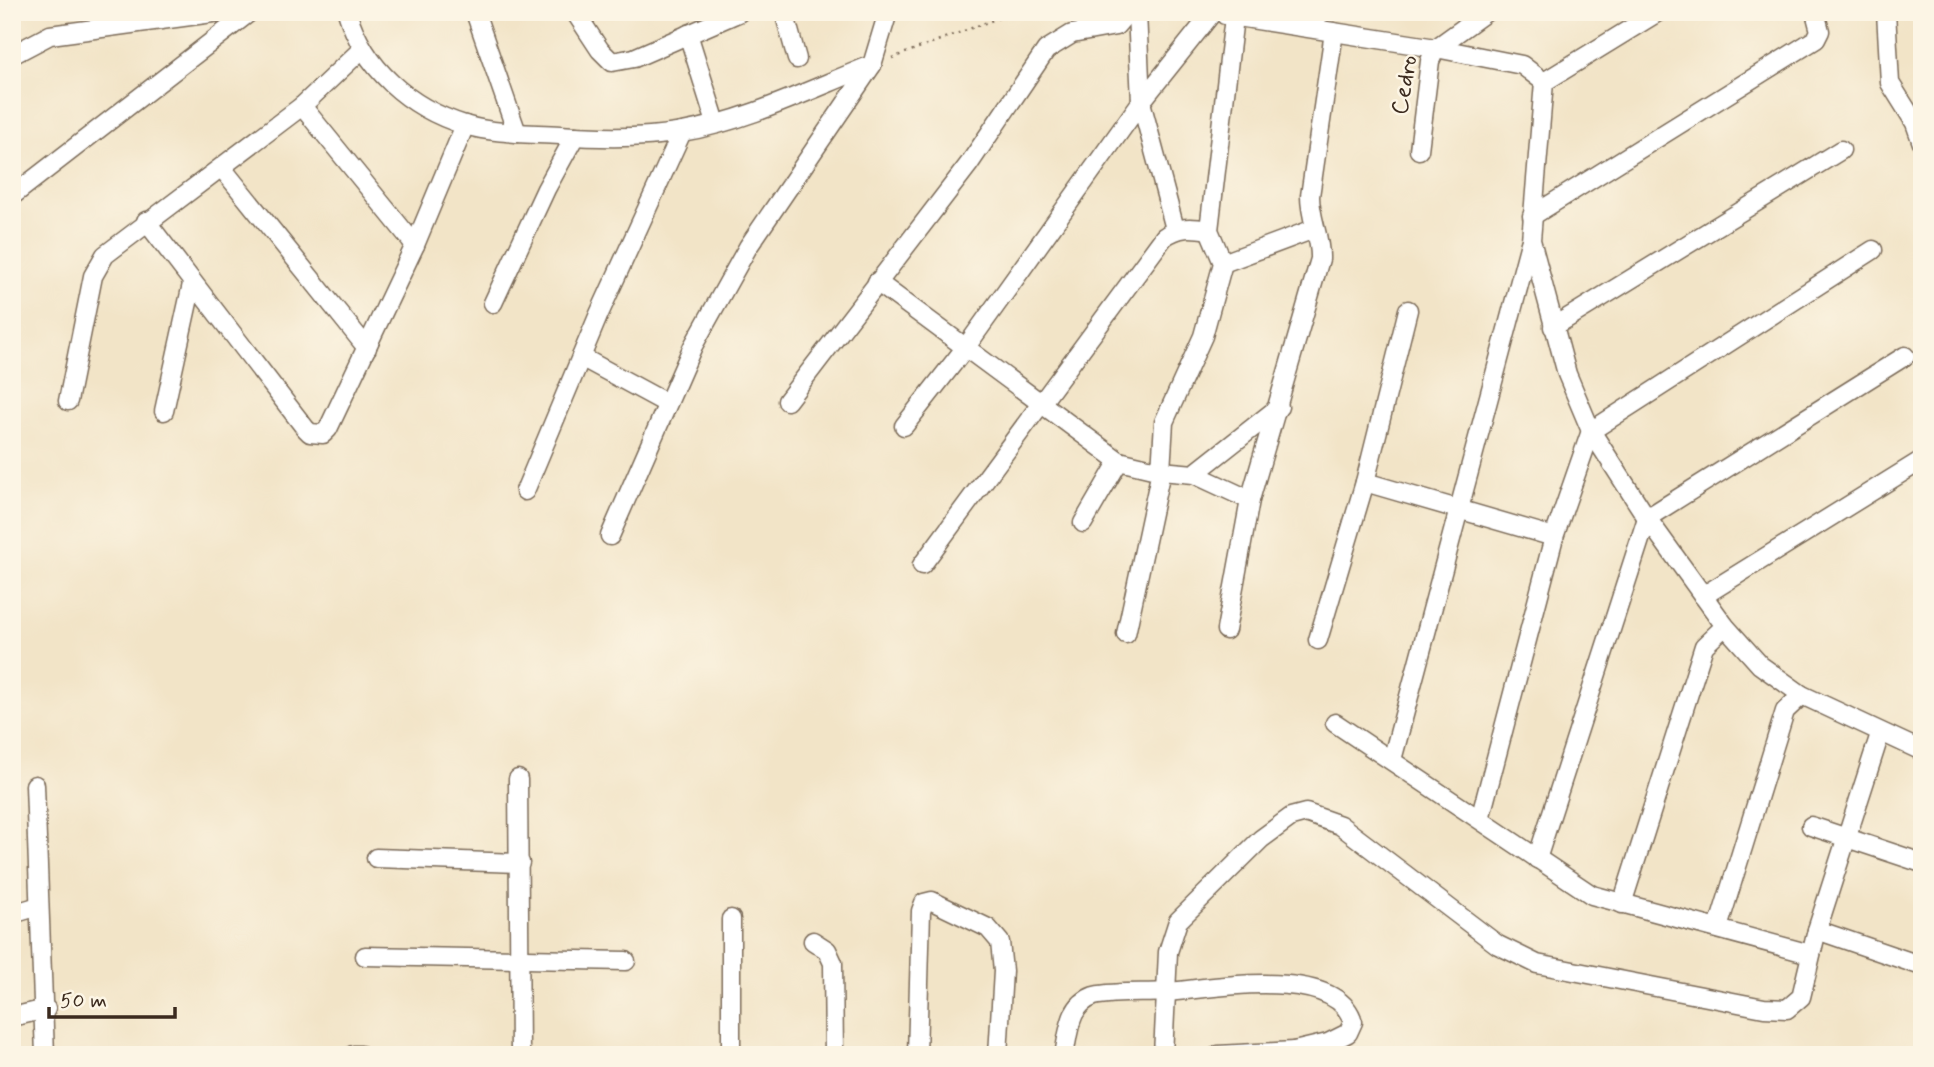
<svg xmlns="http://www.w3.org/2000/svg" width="1934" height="1067" viewBox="0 0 1934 1067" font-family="Mynerve,sans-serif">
  <rect width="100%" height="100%" fill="#fcf5e5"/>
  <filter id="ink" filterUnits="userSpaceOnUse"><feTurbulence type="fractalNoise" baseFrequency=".0143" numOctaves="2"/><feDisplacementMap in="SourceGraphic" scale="14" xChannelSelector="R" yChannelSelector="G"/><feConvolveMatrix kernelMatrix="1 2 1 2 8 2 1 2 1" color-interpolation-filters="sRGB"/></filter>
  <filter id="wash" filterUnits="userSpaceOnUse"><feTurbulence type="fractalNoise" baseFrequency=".00686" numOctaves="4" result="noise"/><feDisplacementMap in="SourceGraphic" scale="28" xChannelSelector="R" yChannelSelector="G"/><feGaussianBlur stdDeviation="1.57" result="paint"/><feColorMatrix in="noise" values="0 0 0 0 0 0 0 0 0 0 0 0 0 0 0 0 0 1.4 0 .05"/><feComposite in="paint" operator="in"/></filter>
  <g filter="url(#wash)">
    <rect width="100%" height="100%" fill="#f2e4c7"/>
  </g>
  <g filter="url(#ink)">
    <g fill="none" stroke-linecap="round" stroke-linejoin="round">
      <defs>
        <g id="minor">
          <path d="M347 12C364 68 409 108 465 125 494 134 529 133 560 135 600 138 642 139 682 132 747 121 811 89 872 65"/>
          <polyline points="475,12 517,133"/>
          <polyline points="575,12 600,50 612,62 634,58 740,12"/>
          <polyline points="784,12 797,59"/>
          <polyline points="1137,12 1141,102 1175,229"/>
          <polyline points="1886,12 1890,83 1915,123 1922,143"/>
          <polyline points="1225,15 1436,48 1522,65 1544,82"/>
          <polyline points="1305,26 1323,12"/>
          <polyline points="688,34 716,123"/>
          <polyline points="12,55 50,35 220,12"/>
          <polyline points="1544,82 1531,240 1567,374 1591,431 1647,518 1725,626 1760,665 1802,695 1922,751"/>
          <polyline points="1544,82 1658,12"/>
          <polyline points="302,106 415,245"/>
          <polyline points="1419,150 1430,61 1436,48 1486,12"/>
          <polyline points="222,168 367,348"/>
          <polyline points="12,196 250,12"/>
          <polyline points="1532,216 1816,39 1820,31 1815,12"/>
          <polyline points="146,221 305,428 310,433 323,434 328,429 415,245 465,125"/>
          <polyline points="1223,263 1314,229"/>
          <polyline points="877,282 1119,461"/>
          <polyline points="493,303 546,189 575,136"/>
          <polyline points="1553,327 1841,150"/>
          <polyline points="581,357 666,403"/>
          <polyline points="68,401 93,276 105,255 302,106 361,50"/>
          <polyline points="787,401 969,164 1046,50 1072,34 1116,26 1128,12"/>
          <polyline points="164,411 192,284"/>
          <polyline points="904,426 966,347 1141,102 1213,12"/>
          <polyline points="1194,474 1279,407"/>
          <polyline points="1365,482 1554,537"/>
          <polyline points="525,491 599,314 682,132"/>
          <polyline points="1083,523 1119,461 1161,471 1194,474 1250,500"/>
          <polyline points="610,536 693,346 748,247 872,65 888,12"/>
          <path d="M922 565 1164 237C1179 226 1191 227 1209 230"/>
          <polyline points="1703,596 1922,460"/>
          <path d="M1226 630 1250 500 1320 259C1321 238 1310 219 1310 196L1334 32"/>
          <polyline points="1126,634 1161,471 1164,422 1203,336 1223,263 1209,230 1234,17"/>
          <polyline points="1318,640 1365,482 1408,310"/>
          <polyline points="1335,723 1592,895 1810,954"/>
          <polyline points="1392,760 1530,243"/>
          <polyline points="518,779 520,1055"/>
          <polyline points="35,785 45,1055"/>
          <polyline points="1480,819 1554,537 1591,431 1873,250"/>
          <polyline points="1811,826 1922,863"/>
          <polyline points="376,858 520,863"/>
          <polyline points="1537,859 1647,518 1905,356"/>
          <polyline points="1622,904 1704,646 1725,626"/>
          <polyline points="12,914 39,906"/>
          <polyline points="731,919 731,1055"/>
          <polyline points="1718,928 1785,711 1802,695"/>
          <polyline points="1817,930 1922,966"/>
          <polyline points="813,941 827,950 833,963 834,1055"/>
          <polyline points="365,956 626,961"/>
          <polyline points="12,1017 46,1009"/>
          <polyline points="353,1055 361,1055"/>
          <polyline points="917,1055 921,911 924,903 932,901 988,928 1000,942 1003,971 998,1055"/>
          <path d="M1064 1055C1069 1031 1069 1005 1094 996 1119 991 1145 994 1169 992 1212 988 1337 965 1353 1022L1348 1033 1328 1043 1294 1051 1293 1055"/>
          <polyline points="1163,1055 1168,952 1178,921 1261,839 1291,817 1306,813 1340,825 1498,945 1537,964 1764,1008 1787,1009 1801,997 1817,930 1880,734"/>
          <polyline points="1218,1055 1294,1051"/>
        </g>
      </defs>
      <use href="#minor" stroke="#7b6b59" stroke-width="21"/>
      <polyline stroke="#7b6b59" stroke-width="2.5" stroke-dasharray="2 5" stroke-linecap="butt" points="892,58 1014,12"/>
      <use href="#minor" stroke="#fff" stroke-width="18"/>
    </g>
  </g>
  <g text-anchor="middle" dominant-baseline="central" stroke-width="5" stroke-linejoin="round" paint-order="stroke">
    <g font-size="24" fill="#3b2a1e" stroke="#fcf5e5">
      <text transform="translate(1405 85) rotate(-80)">Cedro</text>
    </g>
  </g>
  <rect width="1934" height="1067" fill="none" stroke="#fcf5e5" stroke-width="42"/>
  <path d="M49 1007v10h126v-10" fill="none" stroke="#3b2a1e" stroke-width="3.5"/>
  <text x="60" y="1007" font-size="21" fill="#3b2a1e" stroke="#fcf5e5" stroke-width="5" paint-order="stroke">50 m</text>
</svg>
